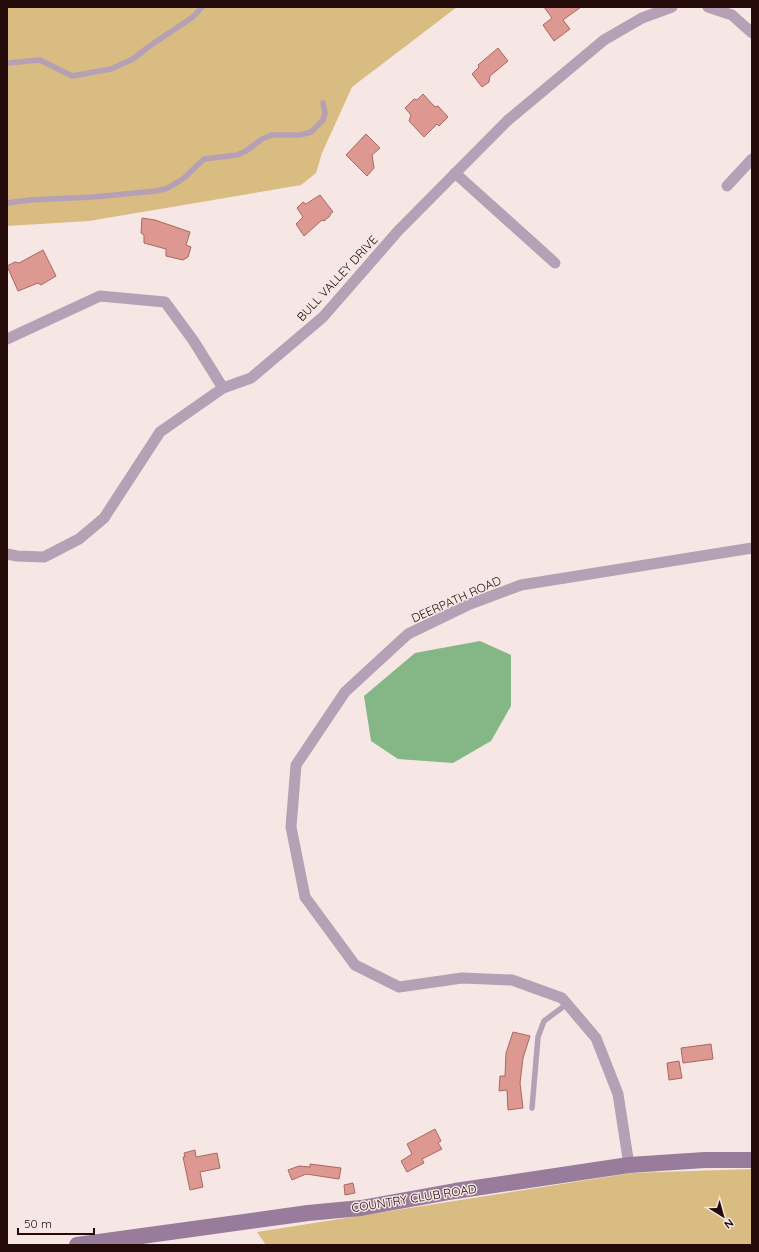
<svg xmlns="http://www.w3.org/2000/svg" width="759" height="1252" viewBox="0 0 759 1252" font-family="Quicksand,sans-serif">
  <rect width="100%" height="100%" fill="#f6e7e5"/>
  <g fill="#d8bc81">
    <polygon points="7,7 457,7 352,87 322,153 316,173 301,185 89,221 7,226"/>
    <polygon points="752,1169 752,1245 266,1245 257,1232 632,1173"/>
  </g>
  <polygon fill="#85b686" points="480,641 511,655 511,706 491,741 453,763 398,759 371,741 364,696 415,653"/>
  <g fill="#de9892" stroke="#a96862">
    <polygon points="544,7 581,7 563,20 570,29 554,41 543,25 552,18"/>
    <polygon points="498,48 508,61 490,76 489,82 482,87 472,74 479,67 478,65"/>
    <polygon points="423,94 435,107 438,106 448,117 439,126 437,124 424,137 409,121 411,115 405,108 414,99 417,100"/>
    <polygon points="366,134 380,148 372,155 374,168 367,176 346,155"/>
    <polygon points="320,195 333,212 330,214 330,216 324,221 322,220 304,236 296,224 303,217 297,208 303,202 306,204"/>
    <polygon points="142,218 155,220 190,232 186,245 191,247 188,257 183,260 166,256 166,249 144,243 144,235 141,233"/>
    <polygon points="43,250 56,276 41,285 38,283 18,291 7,266 15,262 19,263"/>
    <polygon points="513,1032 530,1036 523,1058 520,1083 523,1108 508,1110 507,1090 499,1091 500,1076 505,1076 506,1053"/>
    <polygon points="711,1044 713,1059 683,1063 681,1048"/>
    <polygon points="679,1061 682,1078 669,1080 667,1063"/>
    <polygon points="435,1129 441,1141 438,1143 442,1149 422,1159 424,1163 407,1172 401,1161 412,1154 407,1144"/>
    <polygon points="195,1150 196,1157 217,1153 220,1168 200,1172 203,1187 190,1190 183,1157 185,1157 184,1153"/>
    <polygon points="310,1164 341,1168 339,1179 306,1174 292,1180 288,1170 299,1166 310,1167"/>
    <polygon points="353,1183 355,1193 345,1195 344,1185"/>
  </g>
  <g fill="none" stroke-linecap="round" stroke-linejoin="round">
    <g stroke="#b5a0b5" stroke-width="5.5">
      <polyline points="7,63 40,60 72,76 111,69 133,59 151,45 193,17 202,7"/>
      <polyline points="7,203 29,200 93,197 156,191 168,188 184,178 204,159 237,155 246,151 262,139 272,135 300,135 311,132 323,120 325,113 323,103"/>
      <polyline points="532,1108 538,1037 544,1021 567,1004"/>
    </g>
    <g stroke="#b5a0b5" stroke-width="11">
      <polyline points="708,7 732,15 752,33"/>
      <polyline points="455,173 555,263"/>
      <polyline points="727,186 752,159"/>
      <polyline points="7,339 100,296 165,302 193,340 223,388 251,378 323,317 398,231 507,121 604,40 642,18 672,7"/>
      <polyline points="7,554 17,556 44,557 79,539 104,518 160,432 223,388"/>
      <polyline points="629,1165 618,1094 596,1038 562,998 512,980 462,978 399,987 355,965 305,897 291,827 296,765 345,692 408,634 470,604 521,585 752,548"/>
    </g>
    <polyline stroke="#997b9b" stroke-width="16" points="77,1245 308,1213 361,1208 455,1191 629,1165 705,1160 752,1160"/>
  </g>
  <g text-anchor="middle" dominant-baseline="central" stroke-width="3" stroke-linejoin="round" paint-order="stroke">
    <g font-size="12" fill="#240b0a" stroke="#f6e7e5">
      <text transform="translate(337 278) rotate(-47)">BULL VALLEY DRIVE</text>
      <text transform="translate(456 599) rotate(-24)">DEERPATH ROAD</text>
      <text transform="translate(414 1198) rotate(-9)">COUNTRY CLUB ROAD</text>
    </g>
  </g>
  <rect width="759" height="1252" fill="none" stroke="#240b0a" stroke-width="16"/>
  <g transform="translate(723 1216) rotate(143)" stroke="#f6e7e5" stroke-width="3" paint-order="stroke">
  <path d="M0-3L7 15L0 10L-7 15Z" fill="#240b0a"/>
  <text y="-6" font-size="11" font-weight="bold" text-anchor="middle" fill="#240b0a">N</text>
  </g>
  <path d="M18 1228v6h76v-6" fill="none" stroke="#240b0a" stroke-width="2"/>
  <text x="24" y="1228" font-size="12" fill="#240b0a" stroke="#f6e7e5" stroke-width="3" paint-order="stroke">50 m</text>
</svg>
